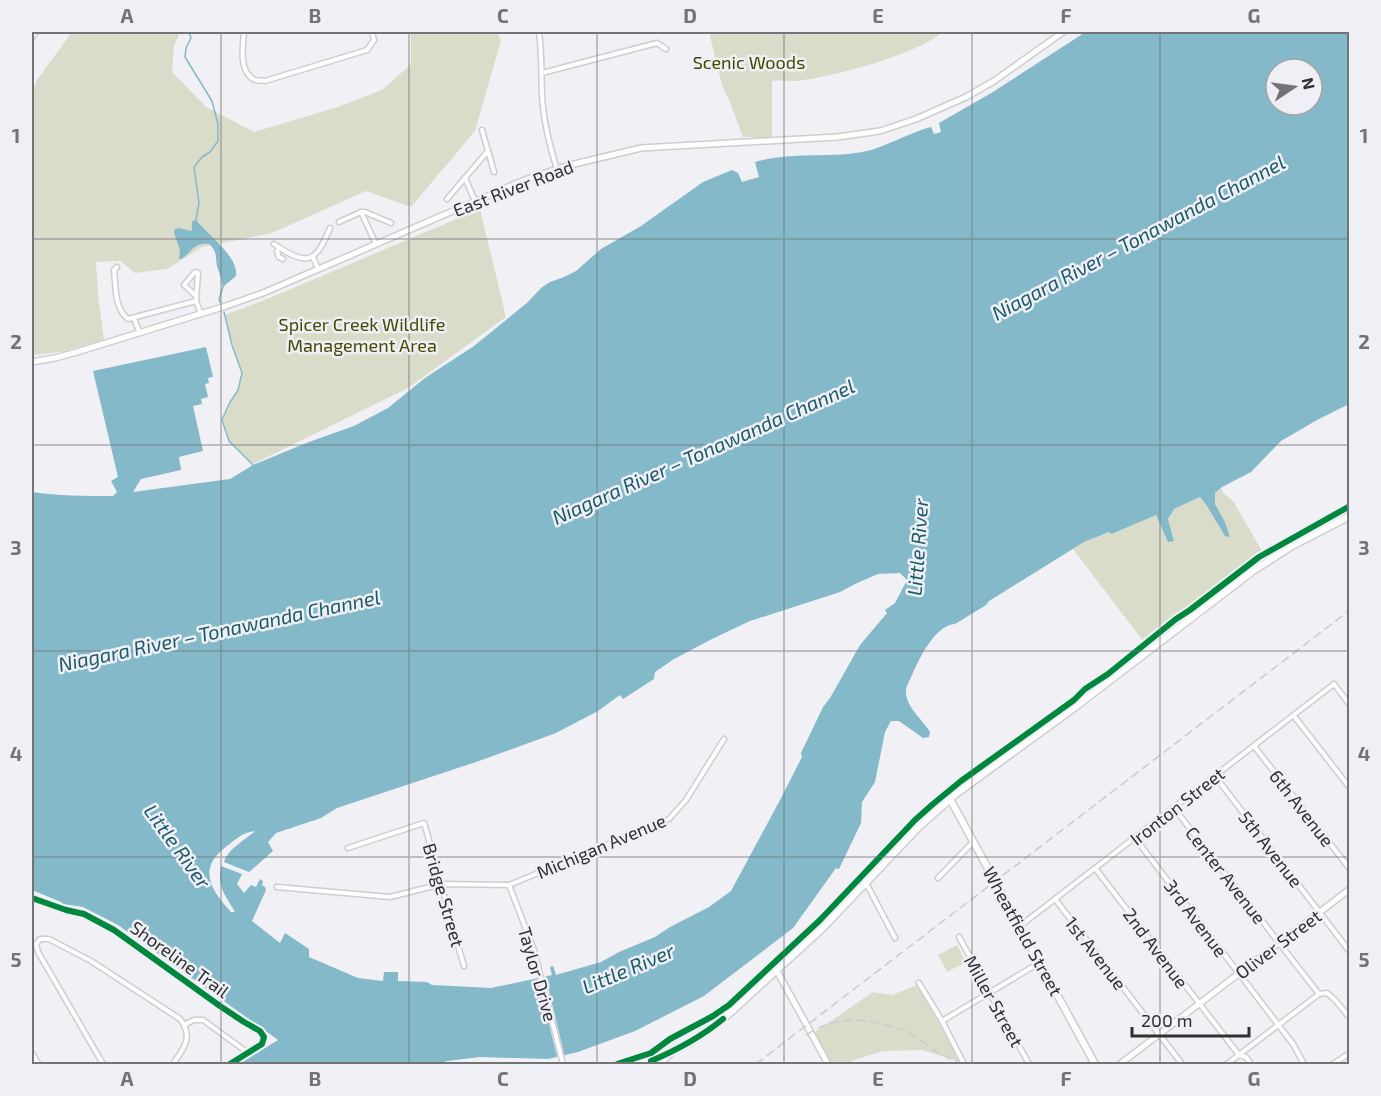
<svg xmlns="http://www.w3.org/2000/svg" width="1381" height="1096" viewBox="0 0 1381 1096" font-family="'Exo 2',sans-serif">
  <rect width="100%" height="100%" fill="#f0f0f5"/>
  <g fill="#dadcca">
    <polygon points="72,32 180,32 174,46 172,72 206,107 254,132 338,107 382,90 411,64 411,32 497,32 501,40 475,131 411,207 366,191 272,233 202,247 167,269 135,273 120,261 96,262 98,295 104,340 62,352 32,355 32,91 37,80"/>
    <path d="M709 32H942C920 54 828 78 796 81 788 81 780 80 772 81V138L753 139V137H743L731 105 722 85Z"/>
    <polygon points="480,209 506,317 408,388 253,464 229,441 223,420 230,404 238,391 242,373 233,345 225,315 272,297"/>
    <polygon points="1221,488 1223,493 1233,501 1265,556 1147,646 1073,549 1084,542 1110,532 1113,534 1156,515 1168,541 1174,540 1168,519 1174,509 1200,497 1207,506 1225,522 1215,504 1215,493"/>
    <polygon points="957,945 966,962 947,972 938,955"/>
    <polygon points="917,985 961,1062 922,1050 883,1051 857,1059 846,1064 825,1064 809,1036 873,992 892,995"/>
  </g>
  <g fill="#84b9c9" fill-rule="evenodd">
    <path d="M1085 32H1349V404L1317 420 1281 441 1251 472 1222 487 1215 493V504L1225 522 1230 537 1225 536 1207 506 1200 497 1174 509 1168 519 1174 541 1168 542 1156 515 1112 534 1109 532 1084 542 989 601 986 605 955 624C935 625 919 659 912 675 910 680 905 687 906 693 907 708 923 720 930 732L929 737 923 738 899 721H891L885 732 875 782 862 802 861 823 839 869 836 868 793 928 704 996 635 1031 578 1052 548 1059 480 1057 447 1061 438 1064H239L278 1040 118 925 83 907 63 904 61 902 32 890V492C58 496 86 496 113 496L117 492 111 481 118 477 93 371 206 347 213 377 208 378 209 383 205 384 208 397 201 399 202 404 193 406 203 451 179 457 181 470 141 479 133 492 230 479 253 465 309 442 354 426 388 408 425 378 474 346 528 302 541 288 550 282 564 277 576 271 601 249 641 226 703 182 732 170 738 173 742 182 759 177 755 162C792 151 830 159 867 151 884 147 906 135 924 129L931 127 934 134 941 132 939 123 993 92 1081 35ZM1276 69H1312V105H1276ZM900 573 907 580 895 603 885 610 887 613 860 645 830 698 823 707 801 753 802 757 780 800 731 891 709 907 670 927 655 937 619 952 601 962 556 975 553 966 550 967 552 975 491 988 432 985 427 982 398 981V972H384L383 981 358 978 309 957V949L285 933 280 943 252 921 266 890 265 887 262 885 263 881 260 879 256 887 251 885 244 893 237 884 242 874 221 866C217 888 225 894 235 912H231C210 889 197 868 227 846 236 839 243 832 255 831 245 840 228 849 224 862L249 872 273 851 268 842 276 833 321 818 337 808 479 761 556 733 598 711 620 695 623 699 654 679 655 672 674 659 712 639 750 621 840 592 857 583 878 574Z"/>
    <path d="M196 220C207 234 239 257 236 276L224 286 222 285C222 278 219 273 217 266 215 257 218 252 209 244 196 242 192 250 183 258L179 259 180 250 174 233 175 229 179 228 191 231 192 229V221Z"/>
  </g>
  <polygon fill="#f0f0f5" points="545,974 565,1058 558,1060 537,976"/>
  <g fill="none" stroke-linecap="round" stroke-linejoin="round">
    <g stroke="#84b9c9" stroke-width="1.5">
      <polyline points="189,32 191,38 186,48 185,57 212,101 218,124 218,141 210,152 202,157 194,167 199,203 196,220"/>
      <polyline points="220,302 219,299 224,284"/>
      <polyline points="224,312 232,345 242,373 238,390 229,404 222,420 229,441 253,465"/>
    </g>
    <defs>
      <g id="street">
        <path d="M244 32C243 46 238 72 255 80 258 81 262 80 265 81L367 50 374 40 372 32"/>
        <path d="M539 32C542 52 541 73 542 94 543 119 549 144 557 169"/>
        <polyline points="32,38 36,32"/>
        <polyline points="542,73 657,43 666,49"/>
        <polyline points="482,130 494,172"/>
        <polyline points="465,178 475,201"/>
        <polyline points="447,199 488,151"/>
        <polyline points="361,212 376,244"/>
        <polyline points="339,222 361,212 365,212 391,223"/>
        <path d="M274 244C307 267 316 263 330 228"/>
        <polyline points="279,248 277,251 279,257 283,259"/>
        <polyline points="313,257 318,269"/>
        <path d="M117 267 114 270C116 287 114 308 128 319L196 301"/>
        <polyline points="196,296 184,285 195,272 198,273 196,301 201,314"/>
        <polyline points="134,319 140,333"/>
        <polyline points="1294,716 1350,788"/>
        <polyline points="1254,746 1350,869"/>
        <polyline points="1215,776 1350,952"/>
        <polyline points="1174,808 1319,994 1327,993 1335,1000 1350,1018"/>
        <polyline points="1135,838 1293,1044 1304,1064"/>
        <path d="M348 848 424 823C438 871 450 919 464 966"/>
        <polyline points="1095,868 1239,1055 1246,1057 1251,1064"/>
        <polyline points="938,878 973,842"/>
        <polyline points="866,883 895,938"/>
        <polyline points="509,885 534,950 563,1064"/>
        <polyline points="277,887 390,897 442,884 509,885 669,819 686,800 724,739"/>
        <polyline points="1055,899 1182,1064"/>
        <polyline points="1020,926 1334,684 1350,705"/>
        <polyline points="959,937 1029,1064"/>
        <polyline points="919,983 942,1021 964,1064"/>
        <polyline points="942,1021 1039,963"/>
        <polyline points="184,1025 194,1020 203,1020 244,1050"/>
        <path d="M103 1064 38 952 36 944 40 939H49L91 961 180 1019C194 1037 184 1048 173 1064"/>
        <polyline points="1227,1064 1319,994"/>
        <polyline points="1333,1064 1350,1053"/>
      </g>
      <g id="secondary">
        <polyline points="32,362 55,358 77,352 226,306 263,293 527,179 566,166 641,148 837,137 880,131 916,119 966,97 994,81 1063,32"/>
        <polyline points="777,971 828,1064"/>
        <polyline points="32,1054 38,1064"/>
        <polyline points="1120,1064 1350,889"/>
      </g>
      <g id="primary">
        <polyline points="950,799 1095,1064"/>
        <polyline points="639,1064 673,1051 689,1043 713,1027 730,1013 823,928 919,827 956,794 1074,708 1253,571 1292,546 1350,516"/>
        <polyline points="659,1064 670,1054"/>
      </g>
    </defs>
    <use href="#street" stroke="#ceced1" stroke-width="7"/>
    <use href="#secondary" stroke="#ceced1" stroke-width="8"/>
    <use href="#primary" stroke="#ceced1" stroke-width="9"/>
    <use href="#street" stroke="#fdfdfe" stroke-width="4"/>
    <use href="#secondary" stroke="#fdfdfe" stroke-width="5"/>
    <use href="#primary" stroke="#fdfdfe" stroke-width="6"/>
    <g stroke="#cbcbcc" stroke-width="1.5" stroke-dasharray="9 4.5" stroke-linecap="butt">
      <path d="M806 1035C833 1018 856 1017 886 1025 894 1027 902 1029 909 1032 918 1038 926 1045 936 1051 944 1056 952 1060 961 1064"/>
      <polyline points="756,1064 1350,610"/>
    </g>
    <defs>
      <g id="cycleway">
        <polyline points="32,898 66,910 84,914 114,930 220,1006 244,1022 260,1031 264,1037 262,1044 230,1064"/>
        <path d="M651 1061C677 1050 701 1037 723 1019"/>
        <polyline points="617,1064 651,1053 670,1039 713,1016 729,1005 820,920 915,820 933,804 961,781 1074,700 1085,689 1108,674 1176,619 1190,610 1259,557 1350,506"/>
      </g>
    </defs>
    <use href="#cycleway" stroke="#efeff6" stroke-width="10"/>
    <use href="#cycleway" stroke="#00873e" stroke-width="6"/>
  </g>
  <path fill="none" stroke="#737377" stroke-width="1.5" stroke-opacity="0.55" d="M221 32V1064M409 32V1064M597 32V1064M784 32V1064M972 32V1064M1160 32V1064M32 239H1350M32 445H1350M32 651H1350M32 857H1350"/>
  <g text-anchor="middle" dominant-baseline="central" stroke-width="5" stroke-linejoin="round" paint-order="stroke">
    <g font-size="18" fill="#474900" stroke="#efeff6">
      <text x="749" y="62">Scenic Woods</text>
      <text x="362" y="324">Spicer Creek Wildlife<tspan x="362" dy="21">Management Area</tspan></text>
    </g>
    <g font-size="18" fill="#303033" stroke="#efeff6">
      <text transform="translate(513 188) rotate(-21)">East River Road</text>
      <text transform="translate(1177 806) rotate(-38)">Ironton Street</text>
      <text transform="translate(1302 808) rotate(52)">6th Avenue</text>
      <text transform="translate(601 846) rotate(-23)">Michigan Avenue</text>
      <text transform="translate(1271 849) rotate(52)">5th Avenue</text>
      <text transform="translate(1226 875) rotate(52)">Center Avenue</text>
      <text transform="translate(444 895) rotate(74)">Bridge Street</text>
      <text transform="translate(1196 918) rotate(53)">3rd Avenue</text>
      <text transform="translate(1023 931) rotate(61)">Wheatfield Street</text>
      <text transform="translate(1278 944) rotate(-37)">Oliver Street</text>
      <text transform="translate(1156 948) rotate(53)">2nd Avenue</text>
      <text transform="translate(1096 953) rotate(52)">1st Avenue</text>
      <text transform="translate(180 959) rotate(36)">Shoreline Trail</text>
      <text transform="translate(538 974) rotate(74)">Taylor Drive</text>
      <text transform="translate(994 1001) rotate(61)">Miller Street</text>
    </g>
    <g font-size="20" font-style="italic" fill="#1a5a68" stroke="#efeff6">
      <text transform="translate(1138 237) rotate(-28)">Niagara River – Tonawanda Channel</text>
      <text transform="translate(703 451) rotate(-24)">Niagara River – Tonawanda Channel</text>
      <text transform="translate(917 547) rotate(-86)">Little River</text>
      <text transform="translate(219 630) rotate(-12)">Niagara River – Tonawanda Channel</text>
      <text transform="translate(178 846) rotate(54)">Little River</text>
      <text transform="translate(628 968) rotate(-23)">Little River</text>
    </g>
  </g>
  <rect width="1381" height="1096" fill="none" stroke="#efeff6" stroke-width="66"/>
  <g transform="translate(1294 87) rotate(77)"><circle r="28" fill="#efeff6" stroke="#a3a3a8" stroke-width="1.5"/>
  <path d="M0-4.5L10 22L0 15L-10 22Z" fill="#737377"/>
  <text y="-9" font-size="16" font-weight="bold" text-anchor="middle" fill="#303033">N</text>
  </g>
  <path d="M1132 1027v9h117v-9" fill="none" stroke="#303033" stroke-width="3"/>
  <text x="1141" y="1027" font-size="18" fill="#303033" stroke="#efeff6" stroke-width="4.5" paint-order="stroke">200 m</text>
  <rect x="33" y="33" width="1315" height="1030" fill="none" stroke="#737377" stroke-width="2"/>
  <g font-size="20" text-anchor="middle" font-weight="bold" fill="#737377">
    <text x="127" y="23">A</text>
    <text x="315" y="23">B</text>
    <text x="503" y="23">C</text>
    <text x="690" y="23">D</text>
    <text x="878" y="23">E</text>
    <text x="1066" y="23">F</text>
    <text x="1254" y="23">G</text>
    <text x="16" y="143">1</text>
    <text x="1364" y="143">1</text>
    <text x="16" y="349">2</text>
    <text x="1364" y="349">2</text>
    <text x="16" y="555">3</text>
    <text x="1364" y="555">3</text>
    <text x="16" y="761">4</text>
    <text x="1364" y="761">4</text>
    <text x="16" y="967">5</text>
    <text x="1364" y="967">5</text>
    <text x="127" y="1086">A</text>
    <text x="315" y="1086">B</text>
    <text x="503" y="1086">C</text>
    <text x="690" y="1086">D</text>
    <text x="878" y="1086">E</text>
    <text x="1066" y="1086">F</text>
    <text x="1254" y="1086">G</text>
  </g>
</svg>
